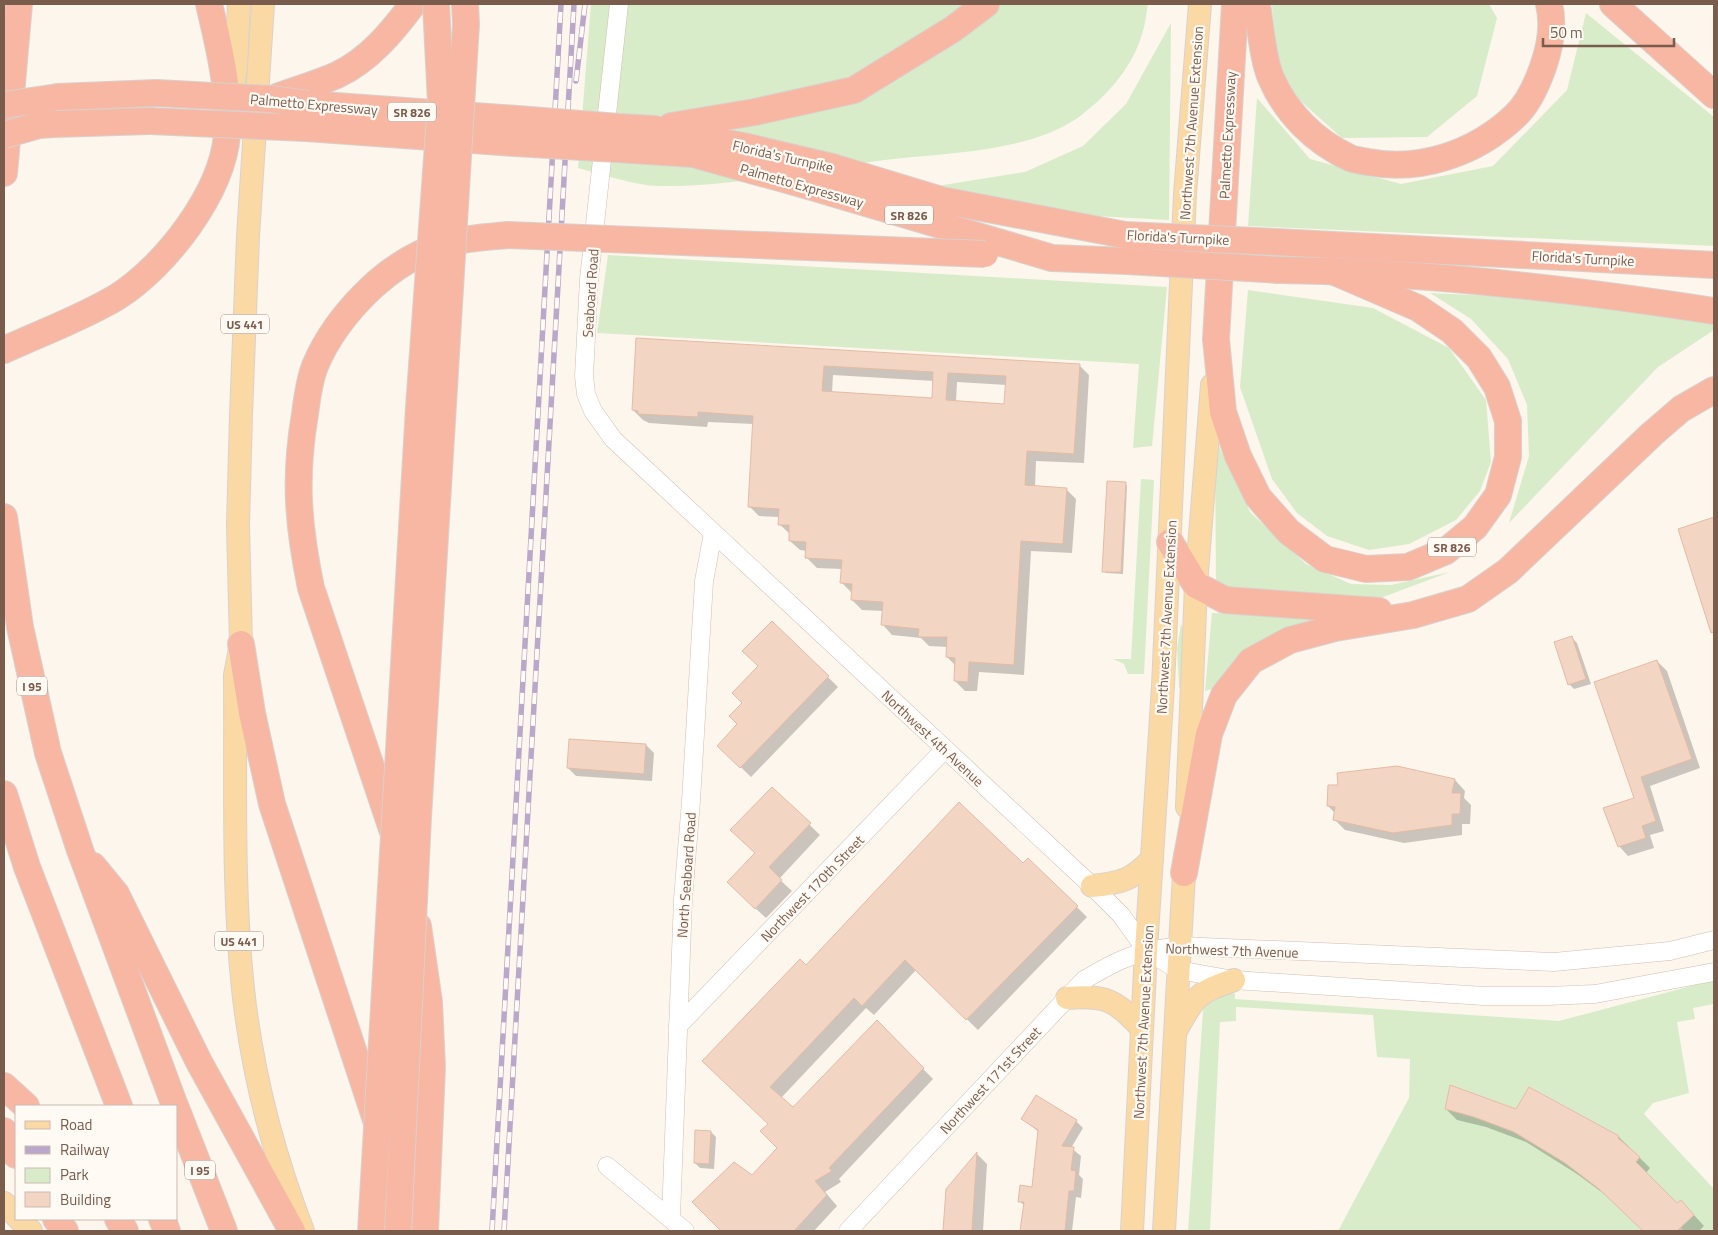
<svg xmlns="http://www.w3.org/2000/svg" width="1718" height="1235" viewBox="0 0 1718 1235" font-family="'Titillium Web',sans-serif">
  <rect width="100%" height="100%" fill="#fdf6ec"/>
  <g fill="#d8ecc9">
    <path d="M591 4H1148C1146 15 1145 27 1141 37 1131 70 1104 99 1076 119 1023 154 939 153 877 161 805 170 733 187 659 186 637 186 601 174 578 168Z"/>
    <polygon points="1272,4 1489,4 1497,18 1477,96 1427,137 1342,138 1276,79"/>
    <polygon points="1586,13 1714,117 1714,246 1248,226 1257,98 1310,159 1401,184 1493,166 1567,90"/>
    <polygon points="1171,23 1169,220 838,202 1025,172 1083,146 1126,104"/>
    <polygon points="608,255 1167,287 1152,446 1133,448 1139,364 597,333"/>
    <polygon points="1248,290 1373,308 1449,348 1486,400 1491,462 1480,491 1456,520 1409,544 1369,550 1327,536 1297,513 1272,479 1240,387"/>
    <polygon points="1430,293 1714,306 1714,330 1658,367 1509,523 1529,456 1527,405 1508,359 1471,319"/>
    <polygon points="1215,438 1250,512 1306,564 1351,584 1391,585 1450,572 1375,600 1216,586"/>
    <polygon points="1141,479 1154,480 1144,674 1128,674 1124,664 1113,659 1131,659"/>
    <polygon points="1212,613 1332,618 1214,688 1205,691"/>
    <polygon points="1181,624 1187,639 1185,684 1179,688 1177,648"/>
    <path d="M1714 980V1004L1693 1008 1695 1019 1677 1022 1689 1093 1653 1103 1644 1114 1714 1189V1231H1684L1681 1227 1694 1215 1681 1200 1677 1203 1636 1162 1640 1157 1618 1138 1619 1136 1530 1087 1516 1109 1450 1085 1445 1109C1468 1115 1492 1121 1514 1132 1562 1155 1606 1192 1643 1231H1338L1409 1098 1410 1059 1377 1057 1373 1015 1236 1007V1021L1220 1022 1210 1231H1188L1203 1011 1205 1005 1230 991 1235 994V999L1559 1021Z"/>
  </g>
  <g fill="#0003" fill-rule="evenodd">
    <path d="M637 339 1079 365 1089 375 1084 463 1036 461 1035 487 1066 489 1076 499 1072 553 1031 551 1024 675 979 672 977 691H965L955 681 956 666 947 657 948 647 929 646 921 638 892 635 883 625V611L862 610 852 600V593L842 583V569L817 568 807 558V551L800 550 790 541V534L779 524V517L759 516 749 506 754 424 708 422 707 427 649 423 643 420 633 410ZM833 375 934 381 933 400 832 393ZM957 382 1007 385 1006 406 956 402Z"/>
    <polygon points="1125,483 1127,486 1123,574 1106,573 1103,571"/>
    <polygon points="1714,519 1714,633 1680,530"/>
    <polygon points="772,622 838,687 751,777 719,746 739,724 743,703 759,666"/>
    <polygon points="1572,638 1577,643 1591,684 1574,689 1569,684"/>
    <polygon points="1657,661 1667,671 1700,768 1650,786 1664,831 1650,835 1654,848 1628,856 1619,846 1636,799"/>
    <polygon points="646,745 654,753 652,781 576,776 568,768"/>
    <polygon points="1455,780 1465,791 1464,798 1471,805 1470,824 1462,824 1462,835 1404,843 1345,830 1334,819 1335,813 1328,806"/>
    <polygon points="772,788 820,835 779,879 792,891 766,918 739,893 756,853"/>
    <polygon points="1028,859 1087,917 978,1030 916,970 874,1015 866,1008 781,1098 793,1109 877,1022 933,1079 839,1179 841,1182 825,1192 837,1206 814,1231 723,1231 694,1202 752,1177 779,1148 769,1124 714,1072 806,967 1023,865"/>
    <polygon points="1530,1088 1619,1137 1650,1168 1646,1173 1677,1204 1681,1201 1704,1226 1699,1231 1644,1231 1611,1199 1577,1174 1526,1142 1486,1127 1457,1120 1446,1109 1517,1111"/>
    <polygon points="1036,1097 1076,1121 1083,1128 1071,1148 1081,1156 1079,1175 1083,1179 1081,1198 1076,1197 1072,1231 1022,1231 1025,1206 1019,1201 1033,1188 1039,1132 1022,1119"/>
    <polygon points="711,1132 716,1137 714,1169 700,1168 695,1163"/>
    <polygon points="977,1154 987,1164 983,1231 944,1231 947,1189"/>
  </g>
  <g fill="#f3d5c3" stroke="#e6bba3" fill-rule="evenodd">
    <path d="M636 338 1080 364 1074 454 1027 451 1025 485 1067 488 1063 544 1021 541 1014 665 969 662 968 682 954 681 955 658 946 657 947 637H918L919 629 881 625 883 602 851 600 852 584 840 583 842 560 805 558 806 542 789 541V525H778L779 509 748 507 753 416 698 412V417L638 414V411L632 410ZM824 366 933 372 932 398 822 391ZM948 373 1006 376 1004 404 946 400Z"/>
    <polygon points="1107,481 1126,482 1121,572 1102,572"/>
    <polygon points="1714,517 1714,632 1711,633 1678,529"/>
    <polygon points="772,621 829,676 740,768 717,746 737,724 729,716 742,703 732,693 758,666 742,651"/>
    <polygon points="1572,636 1586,679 1568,685 1554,642"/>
    <polygon points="1657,660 1692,759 1641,777 1656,821 1642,826 1646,838 1618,847 1603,808 1634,798 1594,682"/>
    <polygon points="569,739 646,744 644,774 567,768"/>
    <polygon points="1397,766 1455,779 1452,793 1461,793 1460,814 1452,814 1452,825 1393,833 1333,820 1335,807 1327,806 1328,785 1338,785 1337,773"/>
    <polygon points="772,787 811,823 769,867 782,880 755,909 727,882 755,853 730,830"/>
    <polygon points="959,802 1023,863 1028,858 1078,906 966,1020 905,960 862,1006 854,998 770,1087 793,1107 877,1020 924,1068 829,1168 832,1171 815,1181 827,1195 794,1231 721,1231 692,1202 734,1162 752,1175 777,1148 760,1131 768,1124 702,1061 800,959 806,965"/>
    <polygon points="1450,1085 1516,1109 1529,1087 1619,1136 1618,1138 1640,1157 1636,1162 1677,1203 1681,1200 1694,1215 1677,1231 1643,1231 1599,1189 1565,1163 1514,1132 1474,1117 1445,1109"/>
    <polygon points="1036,1095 1077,1120 1062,1146 1074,1147 1071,1170 1076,1171 1074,1191 1069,1191 1065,1231 1020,1231 1024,1202 1018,1202 1020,1185 1032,1187 1038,1130 1021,1119"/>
    <polygon points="695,1130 711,1131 709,1164 694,1163"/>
    <polygon points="977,1152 972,1231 943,1231 946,1189"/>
  </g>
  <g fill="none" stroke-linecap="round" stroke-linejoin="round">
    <defs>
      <g id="minor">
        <polyline points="619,4 589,279 584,376 586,394 593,411 613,439 1092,886 1121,915 1146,950 1178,970 1234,980 1484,996 1547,996 1595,994 1714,972"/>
        <polyline points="678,1026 945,749"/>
        <polyline points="607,1166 685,1231"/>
        <polyline points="671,1217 683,899 691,801 704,581 713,533"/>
        <path d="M848 1231 1084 980C1121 958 1137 951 1180 946L1554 962 1670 951 1714 940"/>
      </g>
      <g id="major">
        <path d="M263 4 248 236 241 415 238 525 241 644 235 675C236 779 232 885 243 989 252 1072 273 1153 303 1231"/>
        <polyline points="232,97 236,66 239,4"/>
        <polyline points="1187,807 1196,585 1212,385"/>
        <path d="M1092 886C1121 883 1132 880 1152 859"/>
        <path d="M1067 998C1106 995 1116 1000 1142 1029"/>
        <path d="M1177 1029C1195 996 1198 992 1234 980"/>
        <polyline points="4,1203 16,1216"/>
        <polyline points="19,1219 31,1231"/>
        <polyline points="1132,1231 1146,950 1163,686 1185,194 1200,4"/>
        <polyline points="1164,1231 1185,856"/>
      </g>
      <g id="highway">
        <polyline points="1235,4 1216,339 1223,412 1238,456 1258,497 1289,532 1325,559 1366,569 1408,567 1446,551 1475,527 1498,495 1508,457 1508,421 1497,387 1479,358 1452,331 1418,308 1330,270"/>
        <path d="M1257 4C1260 25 1263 60 1271 78 1286 113 1315 142 1350 158 1355 160 1362 161 1368 162 1421 172 1476 153 1515 116 1528 104 1537 84 1543 67 1550 47 1554 24 1549 4"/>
        <polyline points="1613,4 1714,95"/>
        <polyline points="58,97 156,93"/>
        <path d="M274 98C295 90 317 84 337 75 369 60 392 32 413 4"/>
        <polyline points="308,104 517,119"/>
        <polyline points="55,124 150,121"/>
        <polyline points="671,126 755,112 854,90 953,29 986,4"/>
        <polyline points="619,127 654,129 743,146 832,167 941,200 1125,235"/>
        <polyline points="306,128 515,143"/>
        <polyline points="617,149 693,154 805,185 1052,258 1127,261"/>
        <polyline points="4,173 19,4"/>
        <polyline points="1276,242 1714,265"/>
        <path d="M1279 270C1425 272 1570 289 1714 311"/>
        <path d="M4 350C41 333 82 318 117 297 166 266 222 193 227 135 231 96 218 42 209 4"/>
        <polyline points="4,517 20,627 48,753 80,850 175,1106"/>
        <polyline points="1170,542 1196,585 1225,600 1379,611"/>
        <polyline points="241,644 252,713 272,804 378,1126"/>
        <polyline points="4,794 27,867 119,1106"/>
        <path d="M393 832 311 588C298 525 294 478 305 414 307 399 309 381 315 366 327 337 347 311 370 289 392 268 418 252 448 243 467 238 488 237 508 235"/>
        <polyline points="93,866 116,894 199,1062 292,1231"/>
        <polyline points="1184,873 1209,734 1224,695 1251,661 1290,640 1335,628 1413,615 1468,599 1508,571 1652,434 1681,409 1714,390"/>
        <polyline points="418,926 429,1002 432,1067 425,1231"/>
        <polyline points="4,1086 26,1106"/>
        <polyline points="176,1108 224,1231"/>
        <polyline points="4,1131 16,1155"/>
        <polyline points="56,1219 65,1231"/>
        <polyline points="118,1219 125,1231"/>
        <polyline points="162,1219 167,1231"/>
      </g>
    </defs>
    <use href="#minor" stroke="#d1beb0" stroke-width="19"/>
    <use href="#major" stroke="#dad1cd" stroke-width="24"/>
    <use href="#highway" stroke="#dad1cd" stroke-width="28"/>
    <use href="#minor" stroke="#fff" stroke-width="18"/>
    <use href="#major" stroke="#fbd9a5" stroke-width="22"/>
    <use href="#highway" stroke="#f7b7a3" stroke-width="26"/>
    <defs>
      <g id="rail">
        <polyline points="576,81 585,4"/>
        <polyline points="492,1231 561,4"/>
        <polyline points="504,1231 574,4"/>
      </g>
    </defs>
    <use href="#rail" stroke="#b9a8c9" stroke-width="5.5"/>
    <use href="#rail" stroke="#fffaf3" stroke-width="4" stroke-dasharray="11" stroke-linecap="butt"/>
    <defs>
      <g id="highway-bridge">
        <polyline points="156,93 271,99 308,104"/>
        <polyline points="4,105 58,97"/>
        <polyline points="517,119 619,127"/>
        <polyline points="150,121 306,128"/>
        <polyline points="4,135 39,125 55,124"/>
        <polyline points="515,143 617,149"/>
        <polyline points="508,235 985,254"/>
        <polyline points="1125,235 1276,242"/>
        <polyline points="1127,261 1279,270"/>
        <polyline points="371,1231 419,407 441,103 436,4"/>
        <polyline points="398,1231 418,817 466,24 465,4"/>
      </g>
    </defs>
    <use href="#highway-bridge" stroke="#dad1cd" stroke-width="28" stroke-linecap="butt"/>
    <use href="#highway-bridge" stroke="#f7b7a3" stroke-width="26"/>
  </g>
  <g text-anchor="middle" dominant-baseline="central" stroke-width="4.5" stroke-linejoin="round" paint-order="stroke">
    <g fill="#fffaf3" stroke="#a28b7f" stroke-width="1">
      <rect x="388" y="102.5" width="48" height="19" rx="4"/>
      <rect x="885" y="205.5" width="48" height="19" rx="4"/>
      <rect x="221" y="314.5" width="48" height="19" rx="4"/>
      <rect x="1428" y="537.5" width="48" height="19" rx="4"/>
      <rect x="17" y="676.5" width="30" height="19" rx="4"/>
      <rect x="215" y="931.5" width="48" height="19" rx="4"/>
      <rect x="185" y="1160.5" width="30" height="19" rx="4"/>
    </g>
    <g font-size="12" font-weight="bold" fill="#7a5c4d">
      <text x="412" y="112">SR 826</text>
      <text x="909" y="215">SR 826</text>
      <text x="245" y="324">US 441</text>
      <text x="1452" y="547">SR 826</text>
      <text x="32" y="686">I 95</text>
      <text x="239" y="941">US 441</text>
      <text x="200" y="1170">I 95</text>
    </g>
    <g font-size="14" fill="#7a5c4d" stroke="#fffaf3">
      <text transform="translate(314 104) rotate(5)">Palmetto Expressway</text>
      <text transform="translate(1191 123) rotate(-86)">Northwest 7th Avenue Extension</text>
      <text transform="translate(1227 135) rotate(-87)">Palmetto Expressway</text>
      <text transform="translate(783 156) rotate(13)">Florida's Turnpike</text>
      <text transform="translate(802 185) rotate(16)">Palmetto Expressway</text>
      <text transform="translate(1178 237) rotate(3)">Florida's Turnpike</text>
      <text transform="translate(1583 258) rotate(3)">Florida's Turnpike</text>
      <text transform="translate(590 293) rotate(-86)">Seaboard Road</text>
      <text transform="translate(1166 617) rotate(-87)">Northwest 7th Avenue Extension</text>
      <text transform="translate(933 738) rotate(43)">Northwest 4th Avenue</text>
      <text transform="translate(686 875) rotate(-86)">North Seaboard Road</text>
      <text transform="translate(812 888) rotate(-46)">Northwest 170th Street</text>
      <text transform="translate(1232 950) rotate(2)">Northwest 7th Avenue</text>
      <text transform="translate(1143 1022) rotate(-87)">Northwest 7th Avenue Extension</text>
      <text transform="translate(990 1080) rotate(-47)">Northwest 171st Street</text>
    </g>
  </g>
  <rect width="1718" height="1235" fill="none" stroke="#7a5c4d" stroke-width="10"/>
  <rect x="15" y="1105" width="162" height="115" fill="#fffaf3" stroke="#cabbb1"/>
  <rect x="25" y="1121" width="25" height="8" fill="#fbd9a5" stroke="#cabbb1"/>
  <text x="60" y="1130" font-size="15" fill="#7a5c4d">Road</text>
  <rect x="25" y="1146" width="25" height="8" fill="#b9a8c9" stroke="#cabbb1"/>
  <text x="60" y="1155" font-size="15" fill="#7a5c4d">Railway</text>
  <rect x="25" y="1168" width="25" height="15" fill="#d8ecc9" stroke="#cabbb1"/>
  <text x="60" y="1180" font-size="15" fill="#7a5c4d">Park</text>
  <rect x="25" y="1192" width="25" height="15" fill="#f3d5c3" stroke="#cabbb1"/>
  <text x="60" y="1205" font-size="15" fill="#7a5c4d">Building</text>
  <path d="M1543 38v8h131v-8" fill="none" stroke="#7a5c4d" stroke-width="2.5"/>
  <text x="1550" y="38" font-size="15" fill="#7a5c4d" stroke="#fffaf3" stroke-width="4" paint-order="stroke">50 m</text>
</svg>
